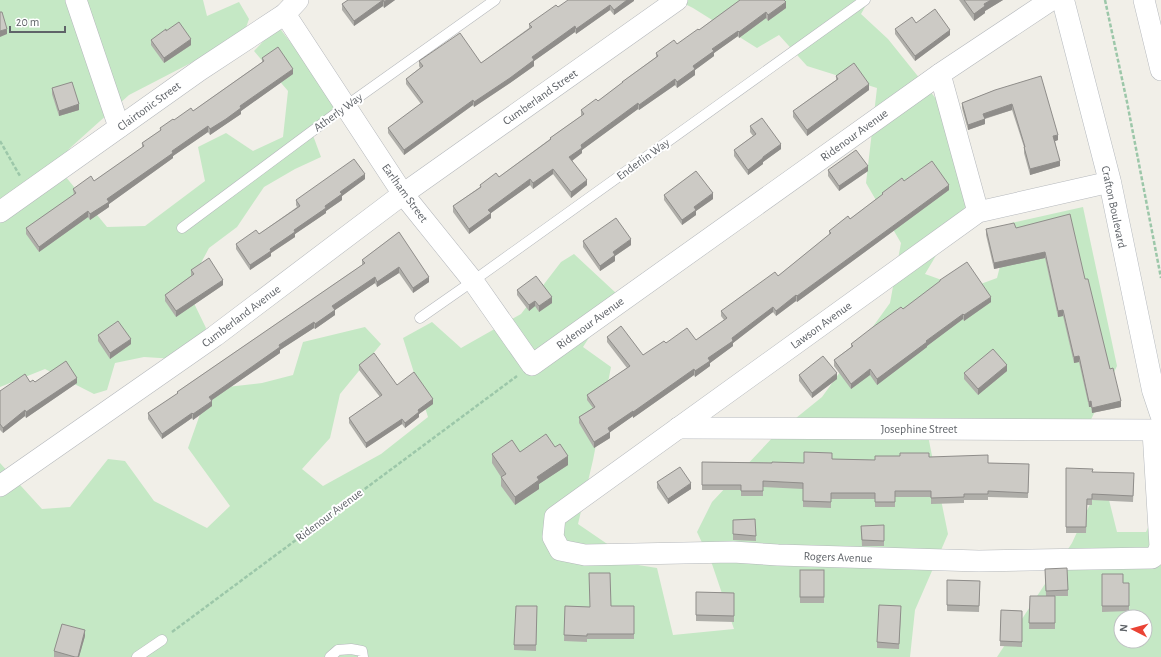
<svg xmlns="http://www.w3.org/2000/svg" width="1161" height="657" viewBox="0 0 1161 657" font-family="'Alegreya Sans',sans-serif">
  <rect width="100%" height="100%" fill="#f1efe8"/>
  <g fill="#c5e8c5" fill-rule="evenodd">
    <polygon points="0,0 203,0 207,16 239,2 249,19 243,36 129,95 70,148 56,165 107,227 145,226 205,181 198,147 226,133 253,151 283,137 288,91 254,51 278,26 341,108 311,130 321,157 295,169 264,187 237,227 209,248 187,289 206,328 192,360 144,357 115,363 107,390 94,394 45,369 0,387"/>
    <polygon points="677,0 869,0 861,14 888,39 937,100 968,202 925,274 967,289 997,278 1011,223 1083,207 1117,366 1082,438 928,436 948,534 915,610 910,657 0,657 0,463 42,509 70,507 108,459 125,461 154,501 207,528 230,506 188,448 209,389 262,383 293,375 303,342 365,327 381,344 340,394 330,438 302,469 323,486 381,454 428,417 403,338 432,322 461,348 521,314 561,262 574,254 617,294 583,347 611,367 593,460 578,524 638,565 657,568 673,635 734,629 712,564 697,532 712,502 775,435 822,397 890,303 901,243 866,183 877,88 807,66 779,35 757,48 693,8"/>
    <path d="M1103 476 1117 532H1146L1161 500V657H997L1072 543ZM1121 617H1145V641H1121Z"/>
  </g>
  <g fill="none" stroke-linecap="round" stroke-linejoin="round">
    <defs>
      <g id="service">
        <polyline points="182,228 346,106 495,0"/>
        <polyline points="420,318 473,281 865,0"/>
        <polyline points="137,657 162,640"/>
        <polyline points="330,657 338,650 351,649 362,651 363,657"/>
      </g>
      <g id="minor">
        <polyline points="76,0 119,127"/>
        <polyline points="1144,0 1161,70"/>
        <polyline points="285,14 403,194 473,281 532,365 940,74 1051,0"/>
        <polyline points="940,74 978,212"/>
        <polyline points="1110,182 978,212 555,517 553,537 560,550 585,555 733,552 778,555 979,561 1152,558 1158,553 1160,546 1153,431"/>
        <polyline points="0,212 200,70 285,14 298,0"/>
        <polyline points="678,428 1161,430"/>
        <polyline points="0,486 215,336 403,194 677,0"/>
      </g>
      <polyline id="secondary" points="1063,0 1110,182 1153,390 1161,414"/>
    </defs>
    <use href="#service" stroke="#b5b8bc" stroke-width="11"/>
    <use href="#minor" stroke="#b5b8bc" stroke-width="22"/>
    <use href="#secondary" stroke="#b6babf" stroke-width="23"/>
    <g stroke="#9cc7a9" stroke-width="2.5" stroke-dasharray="4 2" stroke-linecap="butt">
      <polyline points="1105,0 1127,102 1161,278"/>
      <polyline points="0,141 20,176"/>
      <polyline points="172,632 517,376"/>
    </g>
    <use href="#service" stroke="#fff" stroke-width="10"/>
    <use href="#minor" stroke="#fff" stroke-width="21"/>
    <use href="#secondary" stroke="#fff" stroke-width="22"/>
  </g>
  <g fill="#afaea9">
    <polygon points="348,0 395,0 384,8 383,6 354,26 342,10 342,4"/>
    <polygon points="634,0 614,15 610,10 576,34 575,32 534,61 534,66 510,83 474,107 473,105 404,155 388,133 388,128 421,104 406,84 406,79 420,68 419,66 419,61 481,63 529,28 529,24 558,7"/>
    <polygon points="740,0 786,8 768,21 766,18 739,38 738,36 714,53 714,56 695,70 695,75 677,88 675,85 639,110 638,109 582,150 582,153 572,161 587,185 571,198 553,174 533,189 530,185 491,213 491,218 469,234 453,212 453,206 480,187 480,185 499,177 550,139 550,138 581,116 581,110 598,101 622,83 622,82 656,57 656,53 677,44 699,30"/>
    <polygon points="959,0 1003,0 985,11 985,13 974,21"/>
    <polygon points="916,23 950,35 915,61 895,34 895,29"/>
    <polygon points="166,31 191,45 164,63 151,45 151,40"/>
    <polygon points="262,58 293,74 241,111 241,114 226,124 210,135 208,132 173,156 173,158 109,204 109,207 90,220 88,217 39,252 26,234 26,228 74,195 73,189 94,181 142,148 142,143 160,131 160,128 193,111 262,62"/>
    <polygon points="836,76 869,90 807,136 793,117 793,111 836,80"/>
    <polygon points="52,88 79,110 59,116 52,94"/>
    <polygon points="995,90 1058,140 1055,141 1060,166 1030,175 1024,153 1024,147 1012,110 985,119 985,124 968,130 962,108 962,103"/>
    <polygon points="750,126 781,149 763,162 763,164 748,175 734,156 734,150 753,136 750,132"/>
    <polygon points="828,170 868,171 839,191 828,176"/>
    <polygon points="365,179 342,196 342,200 326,211 326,213 295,234 295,237 271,253 271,256 250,270 236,249 236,244 259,234 297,207 296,205 296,200"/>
    <polygon points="904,181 949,190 797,302 796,301 776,316 773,312 733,343 733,346 710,363 710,366 695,377 694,375 633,418 633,416 610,432 610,438 594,448 579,423 579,417 593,408 587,400 587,395 627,368 607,342 607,337 643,355 666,343 696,340 724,320 721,316 721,311 778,276 829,235 829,231 850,219 882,195 882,193"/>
    <polygon points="664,195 713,199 696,211 696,215 682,225 664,200"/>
    <polygon points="1016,228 1085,279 1121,407 1092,413 1091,407 1089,407 1079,362 1074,363 1063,316 1058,317 1045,258 994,269 986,235 986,229"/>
    <polygon points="399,232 429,282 413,293 399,273 377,287 375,283 335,310 335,315 315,329 314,328 280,350 280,353 212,400 212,406 193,420 192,418 162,439 148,419 148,413 177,394 177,392 362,265 362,260"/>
    <polygon points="583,241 631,245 615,256 615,261 600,271 583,247"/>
    <polygon points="191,270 223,285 176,317 165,301 165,295 191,276"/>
    <polygon points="940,280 991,302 964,321 963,319 927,346 927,347 877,385 870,375 851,389 834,366 834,360 851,347 851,344 903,309 940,282"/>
    <polygon points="517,290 552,303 539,312 535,306 529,311 517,295"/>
    <polygon points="98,335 131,344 110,359 98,341"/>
    <polygon points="359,365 397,385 433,404 419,414 419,417 405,428 402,424 366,448 349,423 349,418 380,397 359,370"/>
    <polygon points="1007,371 978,395 964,379 964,373"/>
    <polygon points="799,375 837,379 812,398 799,381"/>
    <polygon points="30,382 77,383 26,418 25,416 3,433 0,430 0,391"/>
    <polygon points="555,447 568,465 539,484 539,489 515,505 501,486 501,477 492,463 492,454 520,452"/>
    <polygon points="929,457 988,463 1029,464 1028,498 988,497 988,500 964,500 964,503 931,504 931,497 895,497 895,507 875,507 875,499 831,499 831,508 803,507 803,489 763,487 763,496 741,496 741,490 702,490 702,462 804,463 832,459 875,460"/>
    <polygon points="1066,468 1092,472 1134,479 1133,502 1092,500 1092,505 1087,505 1086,533 1066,533"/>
    <polygon points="657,482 691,489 668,504 657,488"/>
    <polygon points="755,519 756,541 733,540 733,520"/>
    <polygon points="861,526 884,541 884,546 862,546"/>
    <polygon points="1045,569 1068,590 1068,596 1055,596 1055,629 1029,629 1030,596 1046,596"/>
    <rect x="800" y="570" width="24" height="33"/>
    <polygon points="1102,574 1123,583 1129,583 1129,611 1102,612"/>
    <polygon points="947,580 980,581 979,612 947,611"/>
    <polygon points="696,592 734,593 734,622 696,621"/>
    <polygon points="537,606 536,651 514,650 514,645"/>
    <polygon points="565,606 589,607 611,606 634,606 634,639 587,639 587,642 564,641"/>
    <polygon points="1001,610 1022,611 1022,647 1000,646"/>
    <polygon points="901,612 899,649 877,648 877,642"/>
    <polygon points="85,636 79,657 54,657 54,651"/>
  </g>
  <g fill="#8f8d8a">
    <polygon points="383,0 383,6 354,26 354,21"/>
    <polygon points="387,0 395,0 384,8 384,2"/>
    <polygon points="627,0 634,0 634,1 614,15 614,10"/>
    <polygon points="991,0 1003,0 985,11 985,13 974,21 974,14 984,4"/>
    <polygon points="786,2 786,8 768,21 768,15"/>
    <polygon points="610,5 610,10 576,34 576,29"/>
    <polygon points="766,12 766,18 739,38 739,32"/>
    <polygon points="575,26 575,32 534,61 534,66 510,83 474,107 474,102 532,57"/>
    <polygon points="7,29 7,34 0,37 0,31"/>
    <polygon points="950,30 950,35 915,61 915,56"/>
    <polygon points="738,31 738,36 714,53 714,56 695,70 695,75 677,88 677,82 693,66 712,49"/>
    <polygon points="191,39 191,45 164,63 164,58"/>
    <polygon points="293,69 293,74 241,111 241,114 210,135 210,129 240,106"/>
    <polygon points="675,79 675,85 639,110 639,105"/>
    <polygon points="869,84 869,90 807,136 807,130"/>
    <polygon points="473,100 473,105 404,155 404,150"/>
    <polygon points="638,103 638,109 582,150 582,153 569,163 569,157 581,145"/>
    <polygon points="79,104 79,110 59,116 59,111"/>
    <polygon points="1012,104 1012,110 983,119 983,114"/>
    <polygon points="985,119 985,124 968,130 968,125"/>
    <polygon points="208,126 208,132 173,156 173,158 109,204 109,207 90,220 90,214 107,199 172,151"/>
    <polygon points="1058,135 1058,140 1053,142 1053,136"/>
    <polygon points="781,144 781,149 763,162 763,164 748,175 748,170 763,157"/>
    <polygon points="1060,161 1060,166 1030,175 1030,169"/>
    <polygon points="868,166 868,171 839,191 839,186"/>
    <polygon points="553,169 553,174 533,189 533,183"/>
    <polygon points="365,174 365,179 342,196 342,200 326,211 326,213 295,234 295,237 271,253 271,256 250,270 250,265 294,230 325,206 340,192"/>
    <polygon points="530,179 530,185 491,213 491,218 469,234 469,229 488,210"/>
    <polygon points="587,180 587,185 571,198 571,192"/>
    <polygon points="949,185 949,190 797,302 797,296"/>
    <polygon points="713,193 713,199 696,211 696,215 682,225 682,220 694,207"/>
    <polygon points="88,211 88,217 39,252 39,247"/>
    <polygon points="631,239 631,245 615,256 615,261 600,271 600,266 613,252"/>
    <polygon points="1045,252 1045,258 994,269 994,263"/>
    <polygon points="399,267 399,273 377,287 377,282"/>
    <polygon points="375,277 375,283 335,310 335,315 315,329 315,324 332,306"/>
    <polygon points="429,277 429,282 413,293 413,288"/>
    <polygon points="223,280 223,285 176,317 176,311"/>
    <polygon points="796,295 796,301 776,316 776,311"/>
    <polygon points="552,297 552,303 539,312 539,306"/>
    <polygon points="991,297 991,302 964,321 964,315"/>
    <polygon points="535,301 535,306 529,311 529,305"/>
    <polygon points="773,307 773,312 733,343 733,346 710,363 710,366 695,377 695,371 708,358 732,338"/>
    <polygon points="1063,310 1063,316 1058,317 1058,311"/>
    <polygon points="963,314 963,319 927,346 927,347 877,385 877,379 926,341"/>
    <polygon points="314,322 314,328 280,350 280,353 209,402 209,397 279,345"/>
    <polygon points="131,339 131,344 110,359 110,353"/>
    <polygon points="1079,356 1079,362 1074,363 1074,357"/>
    <polygon points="1007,365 1007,371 978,395 978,389"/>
    <polygon points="694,369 694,375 633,418 633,412"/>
    <polygon points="870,369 870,375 851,389 851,384"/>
    <polygon points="837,373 837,379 812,398 812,393"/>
    <polygon points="77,378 77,383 26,418 26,412"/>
    <polygon points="433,399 433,404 419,414 419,417 405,428 405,423 418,410"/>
    <polygon points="212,401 212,406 193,420 193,414"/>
    <polygon points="1091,401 1091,407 1089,407 1089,402"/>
    <polygon points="1121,401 1121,407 1092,413 1092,408"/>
    <polygon points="25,410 25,416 3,433 3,428"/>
    <polygon points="633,411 633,416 609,433 610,432 610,438 594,448 594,442 608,428"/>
    <polygon points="192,413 192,418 162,439 162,434"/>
    <polygon points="402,419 402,424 366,448 366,443"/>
    <polygon points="568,456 568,465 539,484 539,489 515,505 515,497 537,477"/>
    <polygon points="691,483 691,489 668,504 668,499"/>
    <polygon points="85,630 85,636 79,657 78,657"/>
  </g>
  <g fill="#cccac5" stroke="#8f8d8a">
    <polygon points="348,0 387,0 384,2 383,0 354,21 342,4"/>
    <polygon points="568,0 627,0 614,10 610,5 576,29 575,26 532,57 534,60 510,78 474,102 473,100 404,150 388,128 423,102 406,79 423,66 419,61 460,33 481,63 532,27 529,24 556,5 558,7"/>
    <polygon points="740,0 784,0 786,2 768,15 766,12 739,32 738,31 712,49 714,51 693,66 695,69 677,82 675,79 639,105 638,103 581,145 582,148 569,157 587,180 571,192 553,169 533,183 530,179 488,210 491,213 469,229 453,206 481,187 480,185 496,173 499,177 551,139 550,138 584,114 581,110 596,99 598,101 623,82 622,82 658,56 656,53 674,40 677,44 698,29 699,30"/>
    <polygon points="964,0 991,0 984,4 985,6 974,14"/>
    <polygon points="935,9 950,30 915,56 895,29 912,17 916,23"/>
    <polygon points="0,12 2,12 7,29 0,31"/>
    <polygon points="179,22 191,39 164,58 151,40 166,29 166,31"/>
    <polygon points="278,47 293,69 240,106 241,108 226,119 210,129 208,126 172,151 173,153 107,199 109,202 90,214 88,211 39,247 26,228 76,193 73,189 91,176 94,181 144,146 142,143 161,130 160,128 173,119 174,120 191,108 193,111 264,61 262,58"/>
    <polygon points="854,63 869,84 807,130 793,111 838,79 836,76"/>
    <polygon points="1041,76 1058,135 1053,136 1060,161 1030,169 1024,147 1025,147 1012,104 983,114 985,119 968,125 962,103 995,90"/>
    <polygon points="72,82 79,104 59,111 52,88"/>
    <polygon points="762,118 781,144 763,157 763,158 748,170 734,150 756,134 750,126"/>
    <polygon points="856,150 868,166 839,186 828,170"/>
    <polygon points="354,159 365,174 340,192 342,194 325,206 326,208 294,230 295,232 270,249 271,251 250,265 236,244 256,230 259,234 300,206 296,200"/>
    <polygon points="932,161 949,185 797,296 796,295 776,311 773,307 732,338 733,341 708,358 710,361 695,371 694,369 633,412 633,411 608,428 610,432 594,442 579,417 595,407 587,395 630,366 607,337 621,326 643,355 664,341 666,343 687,328 696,340 727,318 721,311 775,272 778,276 831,233 829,231 848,216 850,219 883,194 882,193 902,178 904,181"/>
    <polygon points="696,171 713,193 694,207 696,210 682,220 664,195"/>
    <polygon points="1070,214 1085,279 1088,279 1110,369 1113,368 1121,401 1092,408 1091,401 1089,402 1079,356 1074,357 1063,310 1058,311 1045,252 994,263 986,229 1014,223 1016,228"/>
    <polygon points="616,218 631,239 613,252 615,255 600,266 583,241"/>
    <polygon points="399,232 429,277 413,288 399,267 377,282 375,277 332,306 335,310 315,324 314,322 279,345 280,347 209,397 212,401 193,414 192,413 162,434 148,413 178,393 177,392 365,263 362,260"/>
    <polygon points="209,258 223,280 176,311 165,295 194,274 191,270"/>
    <polygon points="967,262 991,297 964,315 963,314 926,341 927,342 877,379 870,369 851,384 834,360 853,346 851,344 873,327 901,307 903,309 940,281 940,280"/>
    <polygon points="536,276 552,297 539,306 535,301 529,305 517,290"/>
    <polygon points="118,321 131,339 110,353 98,335"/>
    <polygon points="993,349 1007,365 978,389 964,373"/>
    <polygon points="374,353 397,385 414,372 433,399 418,410 419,412 405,423 402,419 366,443 349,418 382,395 359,365"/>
    <polygon points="823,356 837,373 812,393 799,375"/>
    <polygon points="66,361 77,378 26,412 25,410 3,428 0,424 0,391 25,374 30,382 33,380 35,382"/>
    <polygon points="546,434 555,447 560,444 568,456 537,477 539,480 515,497 501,477 506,474 492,454 512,440 520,452"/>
    <polygon points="804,452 832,453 832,459 875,460 875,456 900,456 900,453 929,453 929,457 988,455 988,463 1029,464 1028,493 988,491 988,494 964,494 964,497 931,498 931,491 895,491 895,502 875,502 875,493 831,493 831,502 803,501 803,483 763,481 763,491 741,491 741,485 702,485 702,462 772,463 772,462 804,463"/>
    <polygon points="680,467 691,483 668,499 657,482"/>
    <polygon points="1066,468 1093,469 1092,472 1134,473 1133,496 1092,494 1092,499 1087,499 1086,527 1066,527"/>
    <polygon points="755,519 756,536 733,534 733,520"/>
    <polygon points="884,525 884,541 862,540 861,526"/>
    <polygon points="1067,568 1068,590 1046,591 1045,569"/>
    <rect x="800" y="570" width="24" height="27"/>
    <polygon points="589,573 610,573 611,606 634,606 634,634 587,634 587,636 564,635 565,606 590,607"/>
    <polygon points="1102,574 1123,574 1123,583 1129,583 1129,606 1102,606"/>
    <polygon points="947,580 980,581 979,606 947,605"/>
    <polygon points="696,592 734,593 734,616 696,615"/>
    <polygon points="1030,596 1055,596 1055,623 1029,623"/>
    <polygon points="879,605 901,606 899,644 877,642"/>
    <polygon points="516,606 537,606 536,645 514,645"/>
    <polygon points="1001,610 1022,611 1022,642 1000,641"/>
    <polygon points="62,624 85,630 78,657 75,657 54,651"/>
  </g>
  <g text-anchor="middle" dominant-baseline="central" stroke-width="4" stroke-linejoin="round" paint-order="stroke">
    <g font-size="12" fill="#5f6368" stroke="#fff">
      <text transform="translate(540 97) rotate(-35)">Cumberland Street</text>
      <text transform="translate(149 106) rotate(-36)">Clairtonic Street</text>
      <text transform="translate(338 112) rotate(-36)">Atherly Way</text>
      <text transform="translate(854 135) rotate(-36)">Ridenour Avenue</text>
      <text transform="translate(643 159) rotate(-36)">Enderlin Way</text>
      <text transform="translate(405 193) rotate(54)">Earlham Street</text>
      <text transform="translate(1114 207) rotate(78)">Crafton Boulevard</text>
      <text transform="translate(241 316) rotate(-37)">Cumberland Avenue</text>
      <text transform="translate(590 323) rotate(-36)">Ridenour Avenue</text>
      <text transform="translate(821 325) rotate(-36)">Lawson Avenue</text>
      <text x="919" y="429">Josephine Street</text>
      <text transform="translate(329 515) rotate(-37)">Ridenour Avenue</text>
      <text transform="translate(838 557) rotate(2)">Rogers Avenue</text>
    </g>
  </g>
  <g transform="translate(1133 629) rotate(276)"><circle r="19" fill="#ffffff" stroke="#bfc1c3"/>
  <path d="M0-3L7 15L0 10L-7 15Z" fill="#ea4335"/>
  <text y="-6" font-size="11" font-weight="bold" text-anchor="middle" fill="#5f6368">N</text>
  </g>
  <path d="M10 26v6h55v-6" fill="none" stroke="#5f6368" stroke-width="2"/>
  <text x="16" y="26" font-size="12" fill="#5f6368" stroke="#ffffff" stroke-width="3" paint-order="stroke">20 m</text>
</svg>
